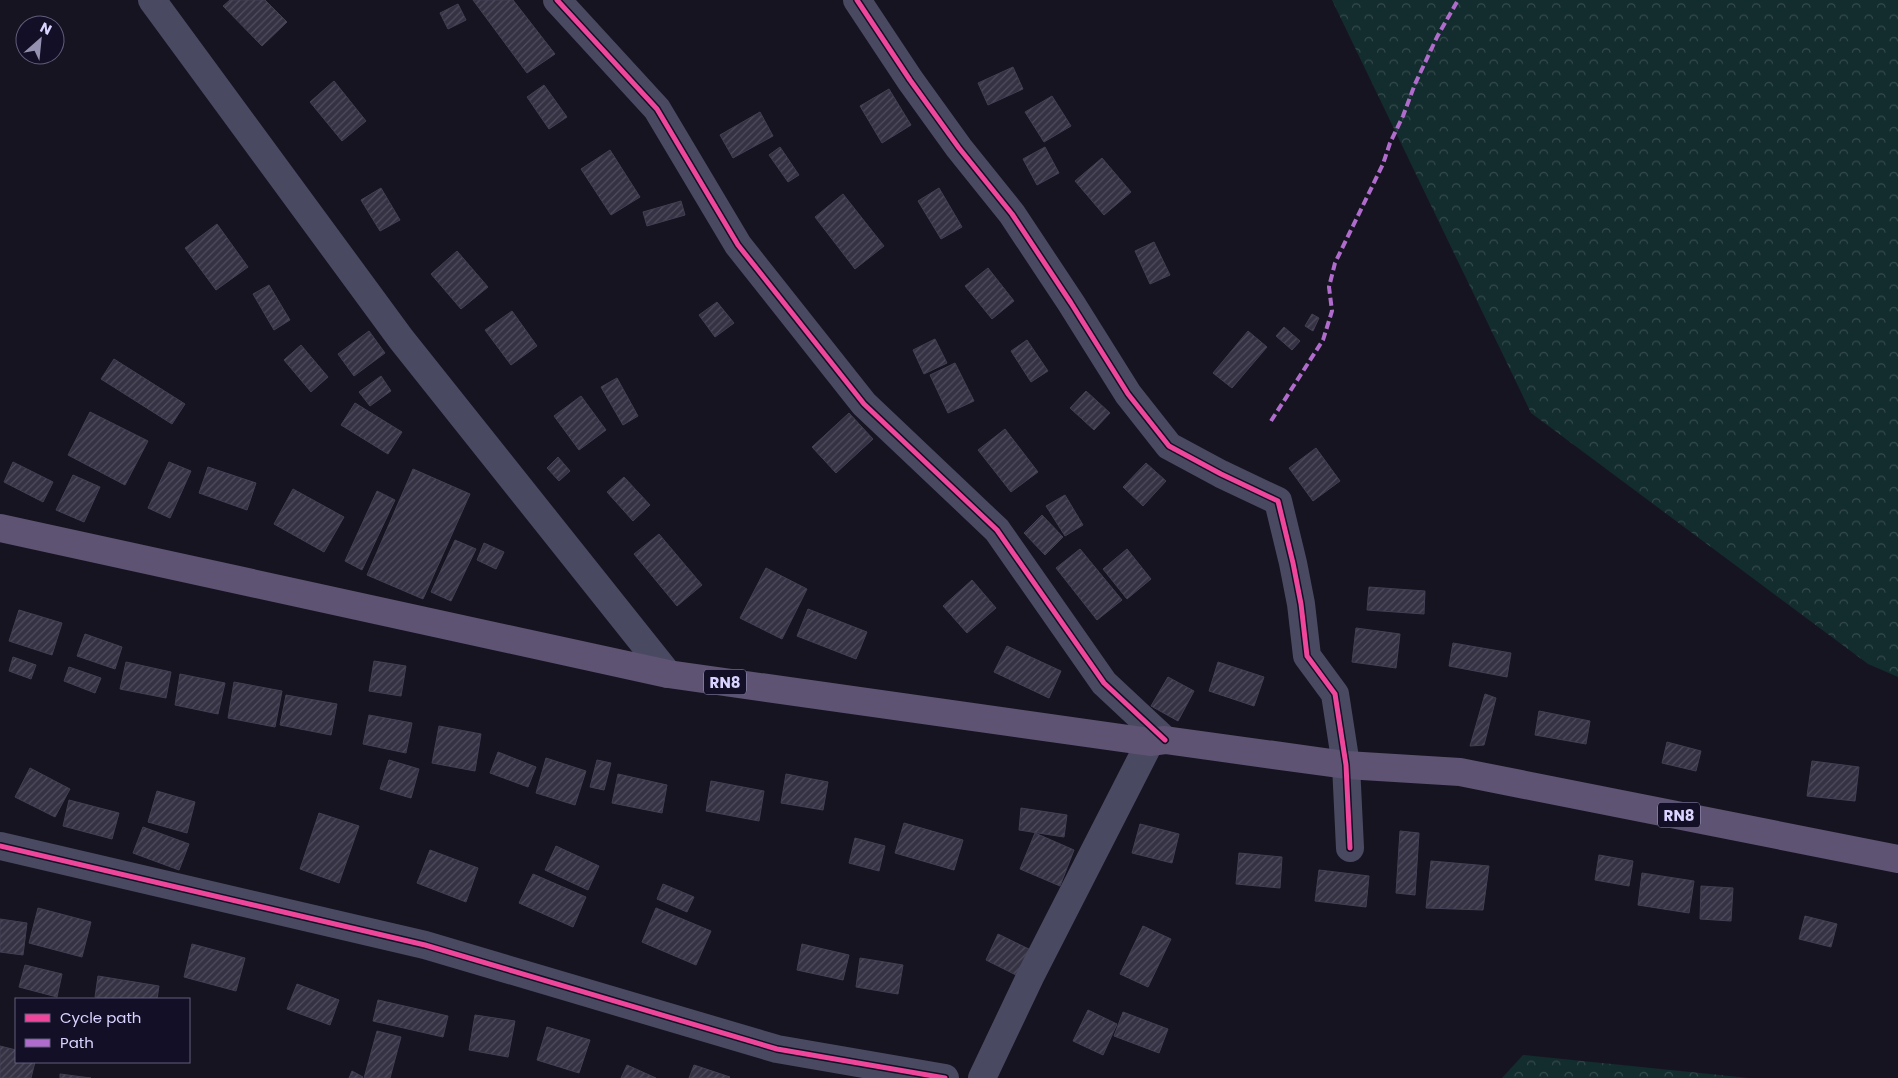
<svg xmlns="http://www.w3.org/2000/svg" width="1898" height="1078" viewBox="0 0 1898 1078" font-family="Poppins,sans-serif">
  <defs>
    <pattern id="forest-crowns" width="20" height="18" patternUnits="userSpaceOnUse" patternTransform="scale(1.25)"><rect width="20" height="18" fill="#132c2d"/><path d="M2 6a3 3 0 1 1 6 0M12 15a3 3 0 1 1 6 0" fill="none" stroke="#354a4c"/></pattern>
    <pattern id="building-hatch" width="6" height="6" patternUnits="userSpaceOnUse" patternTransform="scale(1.25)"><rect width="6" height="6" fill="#343243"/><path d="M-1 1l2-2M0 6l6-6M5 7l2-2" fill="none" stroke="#514f5f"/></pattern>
  </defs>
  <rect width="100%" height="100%" fill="#161421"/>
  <g fill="url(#forest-crowns)">
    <polygon points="1332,0 1898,0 1898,677 1868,664 1531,413"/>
    <polygon points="1523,1055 1749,1078 1502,1078"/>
  </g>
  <g fill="url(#building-hatch)" stroke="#433f54">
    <polygon points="230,0 265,0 287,22 262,46 223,6"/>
    <polygon points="473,0 513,0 555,54 527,73"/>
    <polygon points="458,4 466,20 448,29 440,13"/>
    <polygon points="1013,67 1023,89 988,105 978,83"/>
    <polygon points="334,81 366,121 342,141 310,102"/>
    <polygon points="544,85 567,117 549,129 527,97"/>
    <polygon points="889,89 911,125 882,143 860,106"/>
    <polygon points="1052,96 1071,126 1044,142 1025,112"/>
    <polygon points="760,112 773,136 733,158 720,135"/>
    <polygon points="780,147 799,175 788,182 769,155"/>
    <polygon points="1045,147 1059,173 1037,185 1023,159"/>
    <polygon points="610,150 640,197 611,215 581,169"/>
    <polygon points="1102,158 1131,192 1104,215 1075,181"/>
    <polygon points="381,188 400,220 380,231 361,200"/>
    <polygon points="939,188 962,227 941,239 918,201"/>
    <polygon points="843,194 884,246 855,269 815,217"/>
    <polygon points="681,201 685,215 647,226 643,212"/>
    <polygon points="217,224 248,267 216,290 185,248"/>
    <polygon points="1154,242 1170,275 1150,284 1135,251"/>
    <polygon points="457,251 488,287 461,309 431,274"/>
    <polygon points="988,268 1014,301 992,319 965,286"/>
    <polygon points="269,285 290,320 274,330 253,294"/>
    <polygon points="717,302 734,323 715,337 699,315"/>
    <polygon points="512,311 537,346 511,365 485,330"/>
    <polygon points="1312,314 1319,318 1313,331 1305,326"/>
    <polygon points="1284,327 1300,341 1292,350 1276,336"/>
    <polygon points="369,331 385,353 354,376 338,354"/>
    <polygon points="1248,331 1267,347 1232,388 1213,373"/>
    <polygon points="935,339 947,363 924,374 913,350"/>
    <polygon points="1027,340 1048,371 1031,382 1011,351"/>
    <polygon points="301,345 328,377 311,392 284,360"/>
    <polygon points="114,359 185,404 172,424 101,379"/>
    <polygon points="955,363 974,401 948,413 930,375"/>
    <polygon points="381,376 391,391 370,406 359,392"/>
    <polygon points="617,378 638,416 623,425 601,387"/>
    <polygon points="1086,391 1110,413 1094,430 1070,408"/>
    <polygon points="581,396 606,430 579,450 554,416"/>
    <polygon points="355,403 402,432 388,454 341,425"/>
    <polygon points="90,412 148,441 125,485 68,455"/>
    <polygon points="849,413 873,439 836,473 812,447"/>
    <polygon points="1005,429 1038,472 1011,492 978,450"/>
    <polygon points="1316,448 1340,481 1313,501 1289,468"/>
    <polygon points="558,457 570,471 559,481 547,468"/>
    <polygon points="13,462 53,482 43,502 4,482"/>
    <polygon points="169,462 191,471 170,518 148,508"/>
    <polygon points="1146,463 1166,481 1143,506 1123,487"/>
    <polygon points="208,467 256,483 247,510 199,493"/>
    <polygon points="413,469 470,494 423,599 367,575"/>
    <polygon points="73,475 100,487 84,522 56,510"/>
    <polygon points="624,477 650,505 633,521 607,492"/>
    <polygon points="293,489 344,517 324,552 274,524"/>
    <polygon points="377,491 395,500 362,570 345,561"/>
    <polygon points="1065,495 1083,525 1065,536 1046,506"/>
    <polygon points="1042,515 1063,537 1045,555 1024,533"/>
    <polygon points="659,534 702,585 677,606 634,554"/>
    <polygon points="455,540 476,549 451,601 431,592"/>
    <polygon points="484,543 504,552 496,569 477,560"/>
    <polygon points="1080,549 1122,600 1097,620 1056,568"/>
    <polygon points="1127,549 1151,579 1127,599 1103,569"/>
    <polygon points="766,568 807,589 782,639 740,618"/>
    <polygon points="972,580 996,608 967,633 943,606"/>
    <polygon points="1369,587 1425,591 1424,614 1367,610"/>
    <polygon points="808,609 867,632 856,659 797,636"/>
    <polygon points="19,610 62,623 52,655 9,641"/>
    <polygon points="1356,628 1400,634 1396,668 1352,662"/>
    <polygon points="85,634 122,647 115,669 77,656"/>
    <polygon points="1453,643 1511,653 1507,677 1449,666"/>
    <polygon points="1007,646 1061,671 1049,698 994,672"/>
    <polygon points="13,657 36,665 31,679 9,671"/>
    <polygon points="374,661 406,666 401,696 369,691"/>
    <polygon points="126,662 171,672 166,698 120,689"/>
    <polygon points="1218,662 1264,677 1254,706 1209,691"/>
    <polygon points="69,667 101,678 95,693 64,681"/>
    <polygon points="180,674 225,683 218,714 175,705"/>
    <polygon points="1168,677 1194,691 1178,721 1151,706"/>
    <polygon points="234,682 282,691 275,727 228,718"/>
    <polygon points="1485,694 1496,698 1484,745 1470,746"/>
    <polygon points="286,695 337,704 331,735 280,725"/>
    <polygon points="1539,711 1590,721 1586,744 1535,735"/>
    <polygon points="369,715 412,723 406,753 363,744"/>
    <polygon points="439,726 481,734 475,771 432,763"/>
    <polygon points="1667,742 1701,751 1696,771 1662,763"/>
    <polygon points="498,752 536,767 528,787 490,773"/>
    <polygon points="546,758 586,771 575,805 536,793"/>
    <polygon points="389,760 419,769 411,798 380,789"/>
    <polygon points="597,760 611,763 604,790 590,787"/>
    <polygon points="1812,761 1859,767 1855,801 1807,796"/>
    <polygon points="30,768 70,789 55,817 15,797"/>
    <polygon points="618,774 667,785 662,813 612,803"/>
    <polygon points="786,774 828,782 823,810 781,803"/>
    <polygon points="711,781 764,791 759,821 706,811"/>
    <polygon points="157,791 195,802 187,833 148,822"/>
    <polygon points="69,800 119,813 112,839 63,826"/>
    <polygon points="1021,808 1067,815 1064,837 1019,830"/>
    <polygon points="319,813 359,826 339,883 300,869"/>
    <polygon points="904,823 963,840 954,870 895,853"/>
    <polygon points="1140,824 1179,834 1172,863 1132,853"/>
    <polygon points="143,827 189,844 179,870 133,853"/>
    <polygon points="1400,831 1419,833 1415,895 1396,893"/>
    <polygon points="1035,833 1074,850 1060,886 1020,869"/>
    <polygon points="855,838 885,846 879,871 849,863"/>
    <polygon points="556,846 599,866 588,890 545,870"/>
    <polygon points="430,850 478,868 466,902 417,883"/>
    <polygon points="1239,853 1282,857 1280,888 1236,884"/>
    <polygon points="1599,855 1633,861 1629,886 1595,880"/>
    <polygon points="1431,861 1489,866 1483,910 1426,908"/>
    <polygon points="1319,870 1369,876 1366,907 1315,901"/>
    <polygon points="1642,873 1694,881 1689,913 1638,905"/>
    <polygon points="533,874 586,897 573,927 519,903"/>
    <polygon points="663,884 694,897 687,912 657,899"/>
    <polygon points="1701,886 1733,888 1731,921 1700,919"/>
    <polygon points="38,908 91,922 82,957 29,943"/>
    <polygon points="656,908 711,931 696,965 642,942"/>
    <polygon points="1805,916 1837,924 1831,947 1799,939"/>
    <polygon points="0,919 27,923 23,955 0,952"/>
    <polygon points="1143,926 1171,939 1148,987 1120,974"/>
    <polygon points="998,934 1039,954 1026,980 986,960"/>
    <polygon points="192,944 245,958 236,991 184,977"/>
    <polygon points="802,944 849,955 843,980 797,970"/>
    <polygon points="860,958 903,965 898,994 856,987"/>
    <polygon points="25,965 62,974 57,997 19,987"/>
    <polygon points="98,976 159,986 157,999 106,999 95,997"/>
    <polygon points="297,984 339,1000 330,1025 287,1009"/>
    <polygon points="378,1000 448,1016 443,1037 373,1021"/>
    <polygon points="1088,1010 1117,1024 1103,1055 1073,1041"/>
    <polygon points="1123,1012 1168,1029 1159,1053 1114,1036"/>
    <polygon points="475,1015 515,1021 508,1057 469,1050"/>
    <polygon points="547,1027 590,1040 579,1073 537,1060"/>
    <polygon points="377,1031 401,1037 390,1078 364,1078"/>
    <polygon points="0,1046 16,1050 16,1062 35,1062 31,1078 0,1078"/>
    <polygon points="627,1065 656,1078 621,1078"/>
    <polygon points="694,1065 730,1077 729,1078 689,1078"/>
    <polygon points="352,1071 363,1077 362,1078 349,1078"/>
    <polygon points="60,1074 91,1078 60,1078"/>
  </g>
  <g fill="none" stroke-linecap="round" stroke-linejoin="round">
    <g stroke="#4a4962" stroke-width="28">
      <polyline points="152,0 401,339 668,674"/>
      <polyline points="557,0 657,109 738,245 864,404 997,530 1104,683 1165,740"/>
      <polyline points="857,0 910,80 959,148 1012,214 1071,303 1128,394 1169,446 1221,474 1278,501 1293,563 1301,604 1307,656 1335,694 1346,765 1350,848"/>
      <polyline points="0,846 425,945 777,1049 945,1078"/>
      <polyline points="982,1078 1030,977 1150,742"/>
    </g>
    <polyline stroke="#5e5373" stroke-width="28" points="0,528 668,674 1150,742 1165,740 1346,765 1460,772 1898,859"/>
    <polyline stroke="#b06ccc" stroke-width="4" stroke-dasharray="8 4" stroke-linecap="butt" points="1271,421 1323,340 1332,311 1329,287 1335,263 1383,164 1390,143 1403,116 1415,84 1437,37 1458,0"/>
    <defs>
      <g id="cycleway">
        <polyline points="557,0 657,109 738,245 864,404 997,530 1104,683 1165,740"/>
        <polyline points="857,0 910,80 959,148 1012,214 1071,303 1128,394 1169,446 1221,474 1278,501 1293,563 1301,604 1307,656 1335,694 1346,765 1350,848"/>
        <polyline points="0,846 425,945 777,1049 945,1078"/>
      </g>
    </defs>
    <use href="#cycleway" stroke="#130f26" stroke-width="8"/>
    <use href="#cycleway" stroke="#ed469a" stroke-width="5"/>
  </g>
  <g text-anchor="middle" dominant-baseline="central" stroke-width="4.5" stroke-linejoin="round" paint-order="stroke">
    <g fill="#130f26" stroke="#9e99be" stroke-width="1">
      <rect x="704" y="669.5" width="42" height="25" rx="4"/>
      <rect x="1658" y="802.5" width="42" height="25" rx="4"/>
    </g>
    <g font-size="15" font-weight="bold" fill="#d9d4ff">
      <text x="725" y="682">RN8</text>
      <text x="1679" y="815">RN8</text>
    </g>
  </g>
  <rect x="15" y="998" width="175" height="65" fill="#130f26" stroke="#625e7d"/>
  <rect x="25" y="1014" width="25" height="8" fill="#ed469a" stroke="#625e7d"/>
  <text x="60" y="1023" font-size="15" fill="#d9d4ff">Cycle path</text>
  <rect x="25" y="1039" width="25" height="8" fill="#b06ccc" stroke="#625e7d"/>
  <text x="60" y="1048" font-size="15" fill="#d9d4ff">Path</text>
  <g transform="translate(40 40) rotate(27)"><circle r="24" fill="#130f26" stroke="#625e7d"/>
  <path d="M0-4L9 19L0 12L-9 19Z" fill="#9591b1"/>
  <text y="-8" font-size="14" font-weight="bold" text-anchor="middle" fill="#d9d4ff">N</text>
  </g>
</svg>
